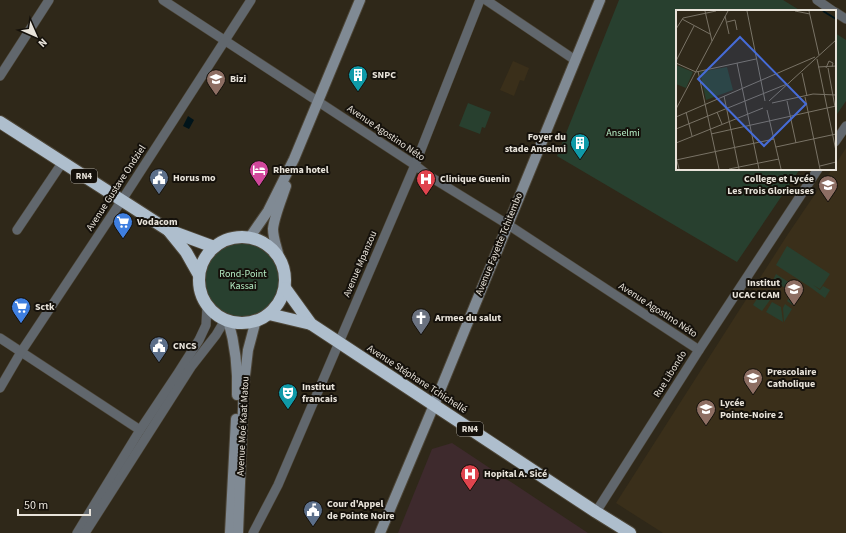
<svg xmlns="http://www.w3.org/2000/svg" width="846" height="533" viewBox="0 0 846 533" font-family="'Source Sans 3',sans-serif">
  <rect width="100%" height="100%" fill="#2f2819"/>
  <g fill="#3a2f1a">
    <polygon points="513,61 529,68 524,81 520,80 514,96 500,90"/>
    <polygon points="846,148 846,533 663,533 616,503 788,234 832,169 835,169 835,165"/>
  </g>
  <polygon fill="#3e2a2d" points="452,443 588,533 398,533 432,449"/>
  <g fill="#28402f">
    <polygon points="619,0 783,0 801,11 677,11 677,169 800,169 737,262 557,156"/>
    <polygon points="835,33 846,40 846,101 835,117"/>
    <polygon points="468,103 491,112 485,128 482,127 480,134 459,126"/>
    <circle cx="243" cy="280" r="39"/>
    <polygon points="787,246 830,274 820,289 813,285 820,290 823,286 830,290 825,298 810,287 812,284 810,287 776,265"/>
    <polygon points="776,274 801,290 789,296 791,292 773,280"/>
    <polygon points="802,293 794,306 787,301 789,298"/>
    <polygon points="760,294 770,300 762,311 753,305"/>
    <polygon points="772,302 781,307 783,322 766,312"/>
    <polygon points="785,304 792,309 784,322 783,308"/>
  </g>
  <polygon fill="#01141a" points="188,116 194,120 189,129 183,126"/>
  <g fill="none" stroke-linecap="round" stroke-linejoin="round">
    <defs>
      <g id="street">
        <polyline points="163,0 415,165 429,176 507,224 699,350"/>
        <polyline points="486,0 575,60"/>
        <polyline points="817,0 833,11"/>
        <polyline points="835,12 846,19"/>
        <polyline points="0,76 49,0"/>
        <polyline points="835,142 846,126"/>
        <polyline points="17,230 62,163"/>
        <polyline points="0,338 140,430"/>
        <polyline points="0,388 21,352 122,200 251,0"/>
        <polyline points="596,512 699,350 818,169"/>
        <polyline points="77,533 140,430 178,373 199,340 206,325 207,305"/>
        <polyline points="85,533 191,367 216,335 225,320"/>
        <polyline points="253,533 278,485 415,165 480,0"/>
      </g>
      <g id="secondary">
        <polyline points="250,237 268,211 294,159 360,0"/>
        <path d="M279 257C277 248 273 238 273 229 274 217 282 198 286 186"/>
        <path d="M228 320C235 344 238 370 237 395"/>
        <polyline points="230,533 236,419"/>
        <polyline points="238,533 244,384 248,350 256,320"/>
        <polyline points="380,533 434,405 600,0"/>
      </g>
      <g id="highway">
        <polyline points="0,122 168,230 214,247"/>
        <polyline points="169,231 186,252 199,275"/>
        <circle cx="242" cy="280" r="43"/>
        <polyline points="285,288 311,324 596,512 630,533"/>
        <polyline points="269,314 311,324"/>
      </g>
    </defs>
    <use href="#street" stroke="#4d4638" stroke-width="10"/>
    <use href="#secondary" stroke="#4d4638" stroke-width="12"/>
    <use href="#highway" stroke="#4d4638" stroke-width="14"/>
    <use href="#street" stroke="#61676d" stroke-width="9"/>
    <use href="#secondary" stroke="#808a94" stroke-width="10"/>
    <use href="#highway" stroke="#aebecd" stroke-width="12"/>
  </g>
  <defs>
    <symbol id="building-pin" viewBox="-11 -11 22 30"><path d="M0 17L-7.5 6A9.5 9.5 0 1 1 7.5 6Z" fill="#0f9aa8" stroke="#15110b"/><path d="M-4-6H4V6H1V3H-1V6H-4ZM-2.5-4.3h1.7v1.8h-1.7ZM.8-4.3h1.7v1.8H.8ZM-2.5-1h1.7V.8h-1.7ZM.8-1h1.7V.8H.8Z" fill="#fff"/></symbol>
    <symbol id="school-pin" viewBox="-11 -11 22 30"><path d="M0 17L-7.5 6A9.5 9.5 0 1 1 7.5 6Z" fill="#8d6e63" stroke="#15110b"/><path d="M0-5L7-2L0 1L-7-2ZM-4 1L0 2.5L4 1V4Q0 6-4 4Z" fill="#fff"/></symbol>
    <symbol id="hotel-pin" viewBox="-11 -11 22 30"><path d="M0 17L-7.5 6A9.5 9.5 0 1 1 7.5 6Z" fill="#d1479c" stroke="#15110b"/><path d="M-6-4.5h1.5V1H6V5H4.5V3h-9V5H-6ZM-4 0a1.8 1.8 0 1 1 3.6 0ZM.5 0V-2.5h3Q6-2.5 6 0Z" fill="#fff"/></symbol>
    <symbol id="civic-pin" viewBox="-11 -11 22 30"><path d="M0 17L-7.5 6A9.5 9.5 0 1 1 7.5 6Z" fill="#5c6f8a" stroke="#15110b"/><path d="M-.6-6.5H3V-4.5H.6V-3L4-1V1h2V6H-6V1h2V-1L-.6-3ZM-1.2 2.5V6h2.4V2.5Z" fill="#fff"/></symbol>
    <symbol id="hospital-pin" viewBox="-11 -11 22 30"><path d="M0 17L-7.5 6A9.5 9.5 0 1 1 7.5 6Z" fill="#e0444e" stroke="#15110b"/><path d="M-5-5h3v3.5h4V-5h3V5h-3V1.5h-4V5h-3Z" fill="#fff"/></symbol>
    <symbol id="supermarket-pin" viewBox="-11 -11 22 30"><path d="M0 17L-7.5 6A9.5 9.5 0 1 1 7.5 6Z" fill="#3f7fe0" stroke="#15110b"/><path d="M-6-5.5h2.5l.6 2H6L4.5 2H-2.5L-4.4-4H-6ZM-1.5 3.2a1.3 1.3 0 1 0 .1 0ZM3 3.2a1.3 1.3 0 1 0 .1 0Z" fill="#fff"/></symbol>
    <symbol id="church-pin" viewBox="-11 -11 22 30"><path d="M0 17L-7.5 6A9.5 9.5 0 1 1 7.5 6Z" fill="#6b7280" stroke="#15110b"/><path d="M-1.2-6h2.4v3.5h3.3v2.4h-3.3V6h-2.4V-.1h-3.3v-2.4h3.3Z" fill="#fff"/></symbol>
    <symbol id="theatre-pin" viewBox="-11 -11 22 30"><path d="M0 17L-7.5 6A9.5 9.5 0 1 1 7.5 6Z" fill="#0f9aa8" stroke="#15110b"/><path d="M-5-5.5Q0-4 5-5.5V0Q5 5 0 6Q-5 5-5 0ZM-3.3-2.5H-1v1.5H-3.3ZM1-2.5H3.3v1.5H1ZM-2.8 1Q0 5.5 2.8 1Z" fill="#fff"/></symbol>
  </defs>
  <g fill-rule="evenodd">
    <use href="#building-pin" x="347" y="64" width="22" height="30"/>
    <use href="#school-pin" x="205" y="68" width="22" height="30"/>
    <use href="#building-pin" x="569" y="132" width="22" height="30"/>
    <use href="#hotel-pin" x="248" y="159" width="22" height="30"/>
    <use href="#civic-pin" x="148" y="167" width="22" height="30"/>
    <use href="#hospital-pin" x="415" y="168" width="22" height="30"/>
    <use href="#school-pin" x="817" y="174" width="22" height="30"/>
    <use href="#supermarket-pin" x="112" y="211" width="22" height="30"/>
    <use href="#school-pin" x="783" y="278" width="22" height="30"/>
    <use href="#supermarket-pin" x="10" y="296" width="22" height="30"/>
    <use href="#church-pin" x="410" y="307" width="22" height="30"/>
    <use href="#civic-pin" x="148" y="335" width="22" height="30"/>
    <use href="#school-pin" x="742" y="367" width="22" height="30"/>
    <use href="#theatre-pin" x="277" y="382" width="22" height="30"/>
    <use href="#school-pin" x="695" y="398" width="22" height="30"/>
    <use href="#hospital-pin" x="459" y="463" width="22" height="30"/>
    <use href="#civic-pin" x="302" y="499" width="22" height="30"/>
  </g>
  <g text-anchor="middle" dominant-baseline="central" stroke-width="4" stroke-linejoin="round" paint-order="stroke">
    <g fill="#15110b" stroke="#a9a49c" stroke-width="1">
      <rect x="71" y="169" width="26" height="14" rx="3"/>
      <rect x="457" y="422" width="26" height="14" rx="3"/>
    </g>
    <g font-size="9" font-weight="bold" fill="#e8e3da">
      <text x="84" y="176">RN4</text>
      <text x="470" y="429">RN4</text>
    </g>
    <g font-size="10" font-weight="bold" fill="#e8e3da" stroke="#15110b" text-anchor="start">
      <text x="372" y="75">SNPC</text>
      <text x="230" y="79">Bizi</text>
      <text x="566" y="137" text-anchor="end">Foyer du<tspan x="566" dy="12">stade Anselmi</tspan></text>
      <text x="273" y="170">Rhema hotel</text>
      <text x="173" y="178">Horus mo</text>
      <text x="440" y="179">Clinique Guenin</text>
      <text x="814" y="179" text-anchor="end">College et Lycée<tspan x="814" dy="12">Les Trois Glorieuses</tspan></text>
      <text x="137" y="222">Vodacom</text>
      <text x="780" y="283" text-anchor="end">Institut<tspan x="780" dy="12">UCAC ICAM</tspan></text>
      <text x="35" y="307">Sctk</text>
      <text x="435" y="318">Armee du salut</text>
      <text x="173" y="346">CNCS</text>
      <text x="767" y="372">Prescolaire<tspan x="767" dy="12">Catholique</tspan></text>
      <text x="302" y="387">Institut<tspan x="302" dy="12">francais</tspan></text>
      <text x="720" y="403">Lycée<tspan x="720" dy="12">Pointe-Noire 2</tspan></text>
      <text x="484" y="474">Hopital A. Sicé</text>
      <text x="327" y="504">Cour d'Appel<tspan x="327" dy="12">de Pointe Noire</tspan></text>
    </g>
    <g font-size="10" fill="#e8e3da" stroke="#15110b">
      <text transform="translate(386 133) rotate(34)">Avenue Agostino Néto</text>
      <text transform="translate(116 188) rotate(-57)">Avenue Gustave Ondziel</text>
      <text transform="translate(499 244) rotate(-68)">Avenue Fayette Tchitembo</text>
      <text transform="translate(360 264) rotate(-67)">Avenue Mpanzou</text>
      <text transform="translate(658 310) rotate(33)">Avenue Agostino Néto</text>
      <text transform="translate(670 374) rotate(-58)">Rue Libondo</text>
      <text transform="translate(417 379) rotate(33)">Avenue Stéphane Tchichellé</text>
      <text transform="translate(243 426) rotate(-87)">Avenue Moé Kaat Matou</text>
    </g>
    <g font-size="10" fill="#b5edc4" stroke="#15110b">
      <text x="623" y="133">Anselmi</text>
      <text x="243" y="274">Rond-Point<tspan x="243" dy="12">Kassai</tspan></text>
    </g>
  </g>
  <g transform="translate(676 10)">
    <rect width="160" height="160" fill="#2f2819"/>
    <path d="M0 55 17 62 10 78 0 74ZM51 57 57 80 30 90 24 62Z" fill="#28402f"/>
    <path fill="none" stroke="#01141a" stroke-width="2" d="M147 1 160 9"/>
    <path fill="none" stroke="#797366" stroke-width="1" d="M29 1 36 31M71 1 89 91M119 1 134 4M133 1 143 45M49 6 53 24M7 8 40 1M6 9 34 24M51 12 59 10 61 20M0 19 7 8M141 49 160 141M0 51 18 16M0 53 20 62 80 49M61 53 83 159M142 57 160 56M150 58 153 51 157 53 156 57M152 58 159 97M22 61 43 159M126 63 131 86M48 86 63 159M129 87 144 159M93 91 160 30M111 91 120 133M96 93 137 84 160 85M0 99 52 1M91 100 105 159M10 102 16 126M41 102 46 114M0 107 139 47M0 119 111 74M35 124 160 96M0 133 87 98M100 137 160 124M0 147 3 159M0 150 98 129M144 156 160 152M53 159 103 149"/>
    <path fill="#466cd8" fill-opacity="0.15" stroke="#466cd8" stroke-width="2" d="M64 27 130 94 88 136 22 69Z"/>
    <rect width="160" height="160" fill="none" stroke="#e8e3da" stroke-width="2"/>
  </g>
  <g transform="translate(36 36) rotate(135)" stroke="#15110b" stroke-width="3" paint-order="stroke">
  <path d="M0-3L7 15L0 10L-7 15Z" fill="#e8e3da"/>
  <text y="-6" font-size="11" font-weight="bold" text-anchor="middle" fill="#e8e3da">N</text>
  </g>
  <path d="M18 509v6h72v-6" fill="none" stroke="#e8e3da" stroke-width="2"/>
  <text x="24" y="509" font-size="12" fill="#e8e3da" stroke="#15110b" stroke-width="3" paint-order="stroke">50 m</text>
</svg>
